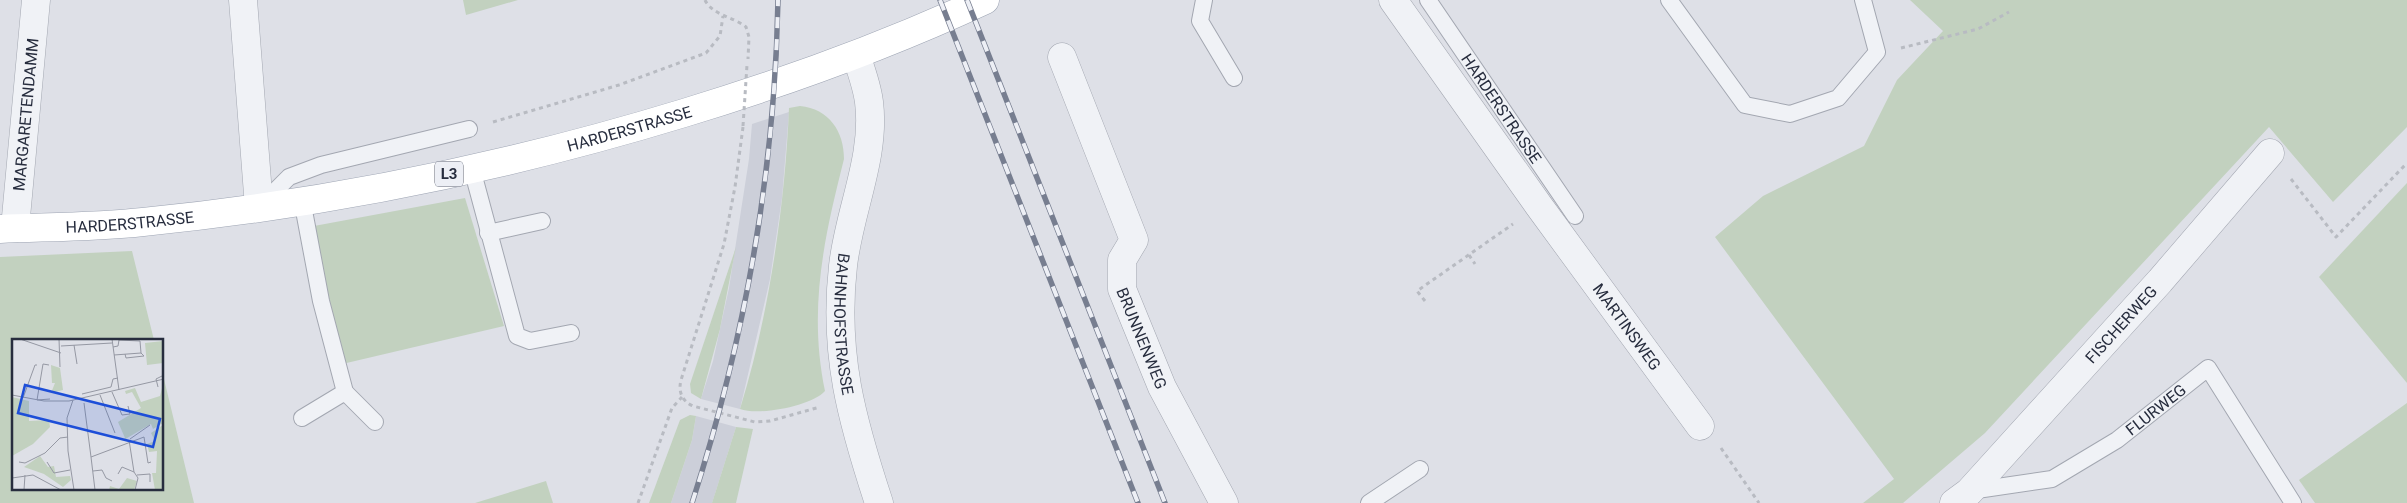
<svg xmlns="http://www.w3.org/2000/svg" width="2407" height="503" viewBox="0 0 2407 503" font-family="Roboto,sans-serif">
  <rect width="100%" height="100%" fill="#dee0e7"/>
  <g fill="#cccfd9">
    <polygon points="789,112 782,198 770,279 740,409 701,399 713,361 729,288 749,159 752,124"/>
    <polygon points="696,416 736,427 712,503 671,503 692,440"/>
  </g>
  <g fill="#c2d1bf">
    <polygon points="463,0 518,0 466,15"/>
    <polygon points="1910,0 2407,0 2407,127 2333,202 2269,127 1985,433 1903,503 1863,503 1894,479 1715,237 1763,196 1864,146 1897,80 1943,31"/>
    <path d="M800 106C829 109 844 131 844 159 824 238 808 309 825 391 812 406 759 416 740 409 769 315 785 206 789 108Z"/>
    <polygon points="2407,183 2407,383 2319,277"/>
    <polygon points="465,198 504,326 338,365 314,226"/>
    <polygon points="736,247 720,329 701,399 691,393 690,384"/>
    <polygon points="132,251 154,340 14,340 14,489 162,489 163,375 194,503 0,503 0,257"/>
    <polygon points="2407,403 2407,503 2315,503 2299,480"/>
    <polygon points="690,415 696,416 692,440 671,503 649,503 680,420"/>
    <polygon points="736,427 753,429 736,503 712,503"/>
    <polygon points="546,481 553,503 475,503"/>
  </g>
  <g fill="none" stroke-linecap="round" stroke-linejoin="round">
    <defs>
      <g id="service">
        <polyline points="1204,0 1200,21 1234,78"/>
        <path id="s1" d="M1428 0 1575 216"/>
        <polyline points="1669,0 1745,105 1790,114 1838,98 1877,52 1863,0"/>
        <polyline points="472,169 517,336 530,341 571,333"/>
        <polyline points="302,200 321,301 345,392"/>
        <polyline points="259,207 289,177 321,165 469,129"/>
        <polyline points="488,233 542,221"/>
        <polyline points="302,418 345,392 375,422"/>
        <path id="s2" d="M1970 491 2052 479 2117 440 2208 368 2293 503"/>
        <polyline points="1369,503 1420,469"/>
      </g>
      <g id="minor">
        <polyline points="243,0 259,207"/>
        <path id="s3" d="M1393 0 1539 206 1700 426"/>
        <path id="s4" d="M856 55C861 70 867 86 869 102 876 157 849 211 843 266 833 354 852 421 879 503"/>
        <path id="s5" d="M1062 57 1134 240 1122 260V289L1162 387 1224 503"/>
        <path id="s6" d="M15 228 36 0"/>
        <path id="s7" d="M1954 503 1969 492 2160 281 2270 153"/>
      </g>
      <g id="primary">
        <path id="s8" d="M0 229C47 227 96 227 143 222 326 204 507 167 684 113 786 82 888 45 985 0"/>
      </g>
    </defs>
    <use href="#service" stroke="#a3a7b1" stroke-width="18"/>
    <use href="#minor" stroke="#a3a7b1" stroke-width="29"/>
    <use href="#primary" stroke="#9da4b3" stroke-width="29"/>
    <g stroke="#b8bbc2" stroke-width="3" stroke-dasharray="4 4" stroke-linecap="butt">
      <path d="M705 0C712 15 734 17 746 27L749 37 748 59"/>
      <polyline points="1901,48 1978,29 2009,12"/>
      <polyline points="493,122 619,85 706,53 720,36 723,16"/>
      <path d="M743 127 735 187 724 244 681 380C678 392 682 401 693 406L755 422 770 421 820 407"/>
      <polyline points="2291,179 2336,237 2407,163"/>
      <polyline points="1469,255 1475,264"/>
      <polyline points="1425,301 1417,291 1513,224"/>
      <polyline points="1721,448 1759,503"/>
      <polyline points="638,503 672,408 682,397"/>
    </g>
    <use href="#service" stroke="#f0f2f6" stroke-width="16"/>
    <use href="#minor" stroke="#f0f2f6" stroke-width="28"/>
    <use href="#primary" stroke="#fff" stroke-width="28"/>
    <defs>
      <g id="rail">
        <polyline points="940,0 1138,503"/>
        <polyline points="967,0 1165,503"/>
        <path d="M692 503C745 339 775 172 778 0"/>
      </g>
    </defs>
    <use href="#rail" stroke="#777e90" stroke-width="5.5"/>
    <use href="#rail" stroke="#edeff5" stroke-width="4" stroke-dasharray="11" stroke-linecap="butt"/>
    <polyline stroke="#b8bbc2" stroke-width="3" stroke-dasharray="4 4" stroke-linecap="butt" points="743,126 747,65"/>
  </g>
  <g text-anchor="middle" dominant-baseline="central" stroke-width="4.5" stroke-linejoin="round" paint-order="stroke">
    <rect fill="#edeff5" stroke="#626775" stroke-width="1" x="435" y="161.5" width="28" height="25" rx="4"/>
    <g font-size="15" font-weight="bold" fill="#272d3e">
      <text x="449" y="174">L3</text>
    </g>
    <g font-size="16" fill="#272d3e" stroke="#edeff5">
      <text stroke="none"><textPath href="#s1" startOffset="131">HARDERSTRASSE</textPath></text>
      <text stroke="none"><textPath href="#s6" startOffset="114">MARGARETENDAMM</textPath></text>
      <text stroke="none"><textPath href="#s8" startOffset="639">HARDERSTRASSE</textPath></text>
      <text stroke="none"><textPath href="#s8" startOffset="130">HARDERSTRASSE</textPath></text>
      <text stroke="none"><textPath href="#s4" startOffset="274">BAHNHOFSTRASSE</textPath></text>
      <text stroke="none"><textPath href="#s7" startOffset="245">FISCHERWEG</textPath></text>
      <text stroke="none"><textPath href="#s3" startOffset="402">MARTINSWEG</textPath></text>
      <text stroke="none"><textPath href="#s5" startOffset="302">BRUNNENWEG</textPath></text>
      <text stroke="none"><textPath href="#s2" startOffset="208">FLURWEG</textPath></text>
    </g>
  </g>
  <g transform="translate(12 339)">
    <rect width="151" height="151" fill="#dee0e7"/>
    <path d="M151 2V24L135 26 133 4ZM39 26 48 29 51 51 39 54 43 44H40ZM123 49 129 63 148 57 150 49 151 84 141 90 139 85 110 102 113 99 106 83 129 69 120 53 114 55 113 52ZM0 58 17 62V82L37 81 38 88 21 105 0 117ZM151 86V151H143L140 134H144L145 112 137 113 135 105 143 102 139 94ZM28 117 36 128 42 127 44 138 58 137 59 141 51 148 32 135 12 128ZM115 139 125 142 122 151H97L98 147 107 150Z" fill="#c2d1bf"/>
    <path fill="none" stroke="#9598a3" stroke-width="1" d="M8 0 49 14M47 0 48 28M100 0 107 51M62 6 65 25M49 7 100 4M101 8 106 7 107 1 128 2 129 14 102 16M113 15 114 19 132 17 129 14M37 26 31 25 25 61 38 60M146 48 144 40 152 36M100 53 110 76 118 75 116 67M70 55 99 48 101 40 106 39M0 56 32 62H57L152 40M88 56 103 94M11 59 23 26H25M61 61 55 79 56 112 62 151M72 64 79 118M118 100 138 86M117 101 122 133 126 139 123 151M7 123 13 124 33 114 48 99 56 98M35 123 42 134 58 131M81 132 90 131 94 139 100 142M106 135 110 128 122 133M125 136 138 135V143M0 139 21 136 49 151M12 151 13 136M83 151 79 118 132 98 136 124 139 123"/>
    <path fill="#1d4ed8" fill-opacity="0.15" stroke="#1d4ed8" stroke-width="2.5" d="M13 46 148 80 141 108 6 74Z"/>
    <rect width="151" height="151" fill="none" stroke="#272d3e" stroke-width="2.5"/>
  </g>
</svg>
